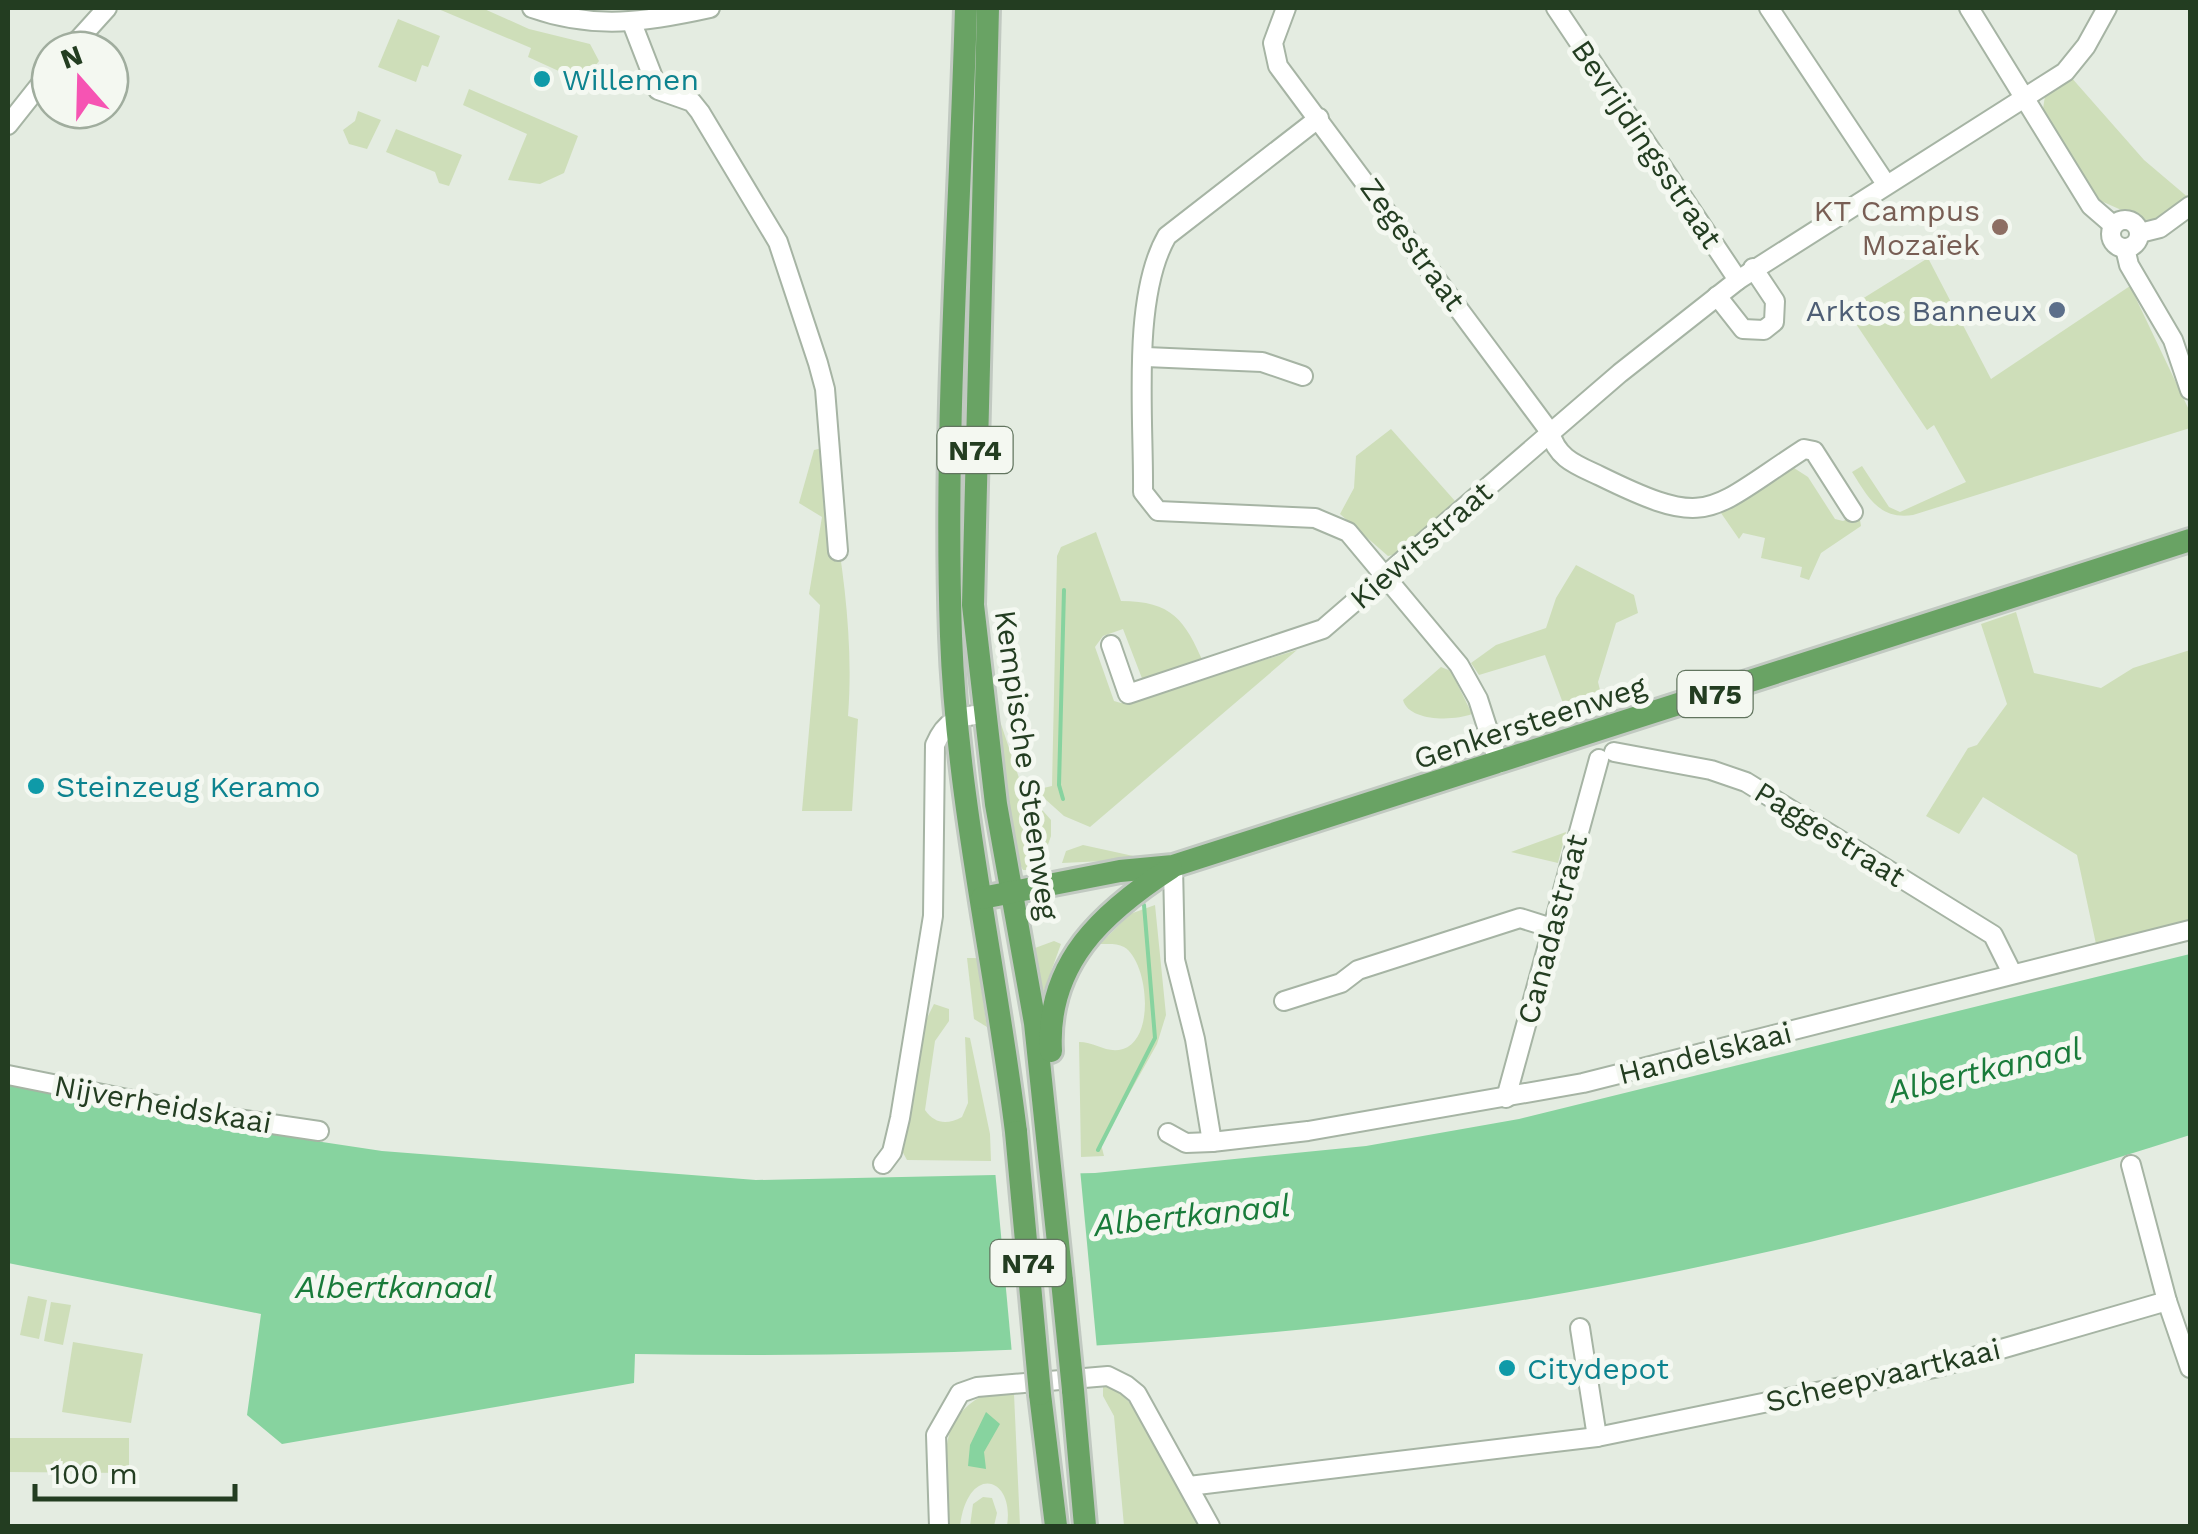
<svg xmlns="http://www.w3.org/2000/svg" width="2198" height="1534" viewBox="0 0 2198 1534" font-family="'Work Sans',sans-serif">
  <rect width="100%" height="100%" fill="#e4ece1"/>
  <g fill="#cedeb9">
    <polygon points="436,8 482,8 529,29 590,44 599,61 587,77 574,78 528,57 531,48"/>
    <polygon points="398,19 440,36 428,67 422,65 416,82 378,67"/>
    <polygon points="2070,76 2144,160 2190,199 2159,219 2144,220 2101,201 2091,194 2042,115 2045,96"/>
    <polygon points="469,89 578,136 564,173 540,184 508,180 527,134 463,105"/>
    <polygon points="358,111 381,120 367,149 349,144 343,130 355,121"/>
    <polygon points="396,129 462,155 449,186 439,183 435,172 386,152"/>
    <path d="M1928 258 1991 379 2130 286 2190 412V428L1913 515C1879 520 1868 497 1852 472L1862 466 1889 507 1900 512 1966 482 1934 425 1927 430 1846 309Z"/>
    <polygon points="1391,429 1455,501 1397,554 1388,556 1340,514 1354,488 1356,456"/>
    <path d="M822 448C838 536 855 626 848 716L858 719 852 811H802L820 605 809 594 822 517 799 503 814 450Z"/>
    <polygon points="1794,468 1808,477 1835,519 1843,521 1859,514 1861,526 1821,553 1809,580 1800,577 1802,567 1761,558 1765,538 1743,533 1739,539 1721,513"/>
    <path d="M1096 532 1121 601C1172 601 1185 620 1204 664L1143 681 1123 629 1103 636 1095 647 1114 701 1121 703 1297 650 1090 827 1064 816 1035 790 1052 786 1057 556 1061 547Z"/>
    <polygon points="1576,565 1634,595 1638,613 1616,623 1598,682 1601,694 1564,706 1545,655 1479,675 1471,663 1496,645 1546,628 1556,598"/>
    <polygon points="2016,612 2034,673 2101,688 2133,668 2190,650 2190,923 2096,944 2077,855 1983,797 1959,834 1926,816 1968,748 1977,745 2007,704 1981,624"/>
    <path d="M1441 667 1451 671 1472 714C1454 721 1409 722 1403 700Z"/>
    <polygon points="995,706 1022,787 1051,820 1051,836 1039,870 1023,870 1015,856"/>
    <polygon points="1566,832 1558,863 1511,852"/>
    <polygon points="1083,845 1147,859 1062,863 1066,851"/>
    <path d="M1155 905 1166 1015 1157 1044 1101 1144 1104 1156 1081 1157 1079 1042C1095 1042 1107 1054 1123 1049 1156 1039 1148 961 1124 947 1117 943 1108 944 1100 944L1130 914Z"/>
    <polygon points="1054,941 1061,944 1041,999 1035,948"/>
    <polygon points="967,958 977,958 987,1027 974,1019"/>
    <path d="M934 1004 949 1009V1021L935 1041 925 1110C935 1124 947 1125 962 1117L968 1103 965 1037 970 1038 990 1134 991 1161 907 1160 902 1151 923 1026Z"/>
    <polygon points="28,1296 47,1300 39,1339 20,1335"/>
    <polygon points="51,1302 71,1305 63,1345 44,1341"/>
    <polygon points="73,1342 143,1354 131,1423 62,1412"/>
    <path d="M1103 1384C1146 1398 1180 1487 1201 1526H1124L1114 1416 1103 1396Z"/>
    <path d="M986 1394H1014L1020 1526H1007C1015 1476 968 1463 960 1526H946C950 1473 929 1422 986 1394Z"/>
    <polygon points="8,1438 129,1438 129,1473 8,1472"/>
    <polygon points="983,1497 992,1498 997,1513 994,1526 970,1526 973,1504"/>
  </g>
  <g fill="#87d39f">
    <path d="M2190 954V1135C1932 1218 1665 1284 1395 1319 1143 1350 888 1358 635 1354L634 1383 282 1444 247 1415 261 1314 8 1263V1085L188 1122 382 1151 756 1180 1095 1173 1366 1146 1519 1119Z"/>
    <polygon points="986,1412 1000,1424 984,1452 986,1469 968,1466 970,1445"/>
  </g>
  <polygon fill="#e4ece1" points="1080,1169 1097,1349 1012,1354 995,1170"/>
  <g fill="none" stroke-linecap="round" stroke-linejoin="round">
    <g stroke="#87d39f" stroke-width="4">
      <polyline points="1063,799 1059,785 1064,590"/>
      <polyline points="1098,1150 1155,1038 1144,905"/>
    </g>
    <defs>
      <g id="minor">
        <path d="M532 8C594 30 647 22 710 8"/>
        <path d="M1286 8 1273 43 1278 66 1550 432C1557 459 1577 465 1600 476 1710 530 1707 512 1804 449L1814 451 1853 512"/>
        <polyline points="1556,8 1738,280"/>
        <polyline points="1769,8 1886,184"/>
        <polyline points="1969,8 2091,206 2113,225"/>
        <polyline points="632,23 658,90 692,102 700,112 778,242 818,363 825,389 838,551"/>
        <polyline points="69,50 107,8"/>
        <path d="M1319 118 1167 236C1131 298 1144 418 1143 492L1158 511 1315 518 1348 532 1459 665 1478 699 1499 764"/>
        <polyline points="8,125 50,72"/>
        <circle cx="2125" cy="234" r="14"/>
        <polyline points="2140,233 2160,228 2190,206"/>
        <polyline points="2125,248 2129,265 2173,340 2190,390"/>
        <polyline points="1717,296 1743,329 1764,330 1774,322 1775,301 1753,268"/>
        <polyline points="1146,357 1262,362 1303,376"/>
        <polyline points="1111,645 1128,694 1323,629 1620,373 1738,280 2065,72 2086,46 2107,8"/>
        <polyline points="1614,752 1711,770 1746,782 1993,935 2012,973"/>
        <polyline points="1173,866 1175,960 1195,1039 1212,1142"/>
        <polyline points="1284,1001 1341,983 1358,970 1520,918 1552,928"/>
        <polyline points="8,1075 197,1113 319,1131"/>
        <polyline points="1506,1098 1599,759"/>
        <polyline points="1168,1133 1186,1143 1212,1142 1308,1131 1583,1083 2190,930"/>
        <path d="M883 1164 892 1152 900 1118 933 916 935 745C945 721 958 716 983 714"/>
        <polyline points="2131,1165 2167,1301 2190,1368"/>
        <polyline points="1580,1328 1597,1437"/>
        <polyline points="1189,1486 1597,1437 1939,1367 2167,1301"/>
        <polyline points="939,1526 936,1435 960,1393 977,1387 1108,1376 1126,1385 1137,1394 1210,1526"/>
      </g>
      <g id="major">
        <path d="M966 8C960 216 944 427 951 636 957 803 996 967 1016 1132"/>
        <polyline points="988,8 973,605 996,804 1035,1023 1062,1281"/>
        <polyline points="982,898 1120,871 1173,866 2190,540"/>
        <path d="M1051 1051C1046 963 1103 912 1171 868"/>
        <polyline points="1073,1390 1085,1526"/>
        <polyline points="1040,1394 1056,1526"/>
      </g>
    </defs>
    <use href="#minor" stroke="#a6b4a4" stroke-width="22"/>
    <use href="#major" stroke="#c1c9c1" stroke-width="28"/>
    <use href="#minor" stroke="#fff" stroke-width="18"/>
    <use href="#major" stroke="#69a364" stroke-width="22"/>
    <defs>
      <g id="major-bridge">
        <polyline points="1016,1132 1040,1394"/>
        <polyline points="1062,1281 1073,1390"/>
      </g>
    </defs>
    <use href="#major-bridge" stroke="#c1c9c1" stroke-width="28" stroke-linecap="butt"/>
    <use href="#major-bridge" stroke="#69a364" stroke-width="22"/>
  </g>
  <g fill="#0f9aa8" stroke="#f4f8f1" stroke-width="4">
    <circle cx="542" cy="79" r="10"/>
    <circle cx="36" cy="786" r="10"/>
    <circle cx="1507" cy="1368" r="10"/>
  </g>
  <circle fill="#8d6e63" stroke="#f4f8f1" stroke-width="4" cx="2000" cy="227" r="10"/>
  <circle fill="#5c6f8a" stroke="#f4f8f1" stroke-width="4" cx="2057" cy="310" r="10"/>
  <g text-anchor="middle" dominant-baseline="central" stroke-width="10" stroke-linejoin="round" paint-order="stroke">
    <g fill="#f4f8f1" stroke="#62755f" stroke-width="2.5">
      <rect x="937.5" y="427" width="75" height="46" rx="8"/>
      <rect x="1677.5" y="671" width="75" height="46" rx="8"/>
      <rect x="990.5" y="1240" width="75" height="46" rx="8"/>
    </g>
    <g font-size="28" font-weight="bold" fill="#233d21">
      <text x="975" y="450">N74</text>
      <text x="1715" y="694">N75</text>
      <text x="1028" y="1263">N74</text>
    </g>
    <g font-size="30" fill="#0d838f" stroke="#f4f8f1" text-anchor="start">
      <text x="562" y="79">Willemen</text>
      <text x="56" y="786">Steinzeug Keramo</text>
      <text x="1527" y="1368">Citydepot</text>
    </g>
    <g font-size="30" fill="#233d21" stroke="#f4f8f1">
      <text transform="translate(1647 144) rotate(56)">Bevrijdingsstraat</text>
      <text transform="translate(1413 244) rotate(54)">Zegestraat</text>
      <text transform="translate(1421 545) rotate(-41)">Kiewitstraat</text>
      <text transform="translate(1530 722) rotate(-18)">Genkersteenweg</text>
      <text transform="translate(1027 765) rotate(82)">Kempische Steenweg</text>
      <text transform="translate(1830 834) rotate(32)">Paggestraat</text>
      <text transform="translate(1552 929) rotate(-75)">Canadastraat</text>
      <text transform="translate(1705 1053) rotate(-14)">Handelskaai</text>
      <text transform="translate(163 1104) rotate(10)">Nijverheidskaai</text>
      <text transform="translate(1883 1375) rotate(-13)">Scheepvaartkaai</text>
    </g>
    <g font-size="30" fill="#785e54" stroke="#f4f8f1" text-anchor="end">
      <text x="1980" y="210">KT Campus<tspan x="1980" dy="34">Mozaïek</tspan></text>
    </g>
    <g font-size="30" fill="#4e5e75" stroke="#f4f8f1" text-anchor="end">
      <text x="2037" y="310">Arktos Banneux</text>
    </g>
    <g font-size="32" font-style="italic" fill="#197b3a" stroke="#f4f8f1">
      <text transform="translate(1985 1070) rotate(-13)">Albertkanaal</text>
      <text transform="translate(1192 1215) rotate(-6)">Albertkanaal</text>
      <text x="394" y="1287">Albertkanaal</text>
    </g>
  </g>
  <rect width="2198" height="1534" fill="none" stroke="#233d21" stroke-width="20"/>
  <g transform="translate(80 80) rotate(340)"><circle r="48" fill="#f4f8f1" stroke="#a0ad9e" stroke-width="2.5"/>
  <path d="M0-8L18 38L0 25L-18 38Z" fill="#f654b3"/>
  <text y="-15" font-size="28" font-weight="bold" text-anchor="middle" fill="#233d21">N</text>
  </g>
  <path d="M35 1484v15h200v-15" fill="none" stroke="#233d21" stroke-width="5"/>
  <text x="50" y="1484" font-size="30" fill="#233d21" stroke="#f4f8f1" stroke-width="8" paint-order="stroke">100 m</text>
</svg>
